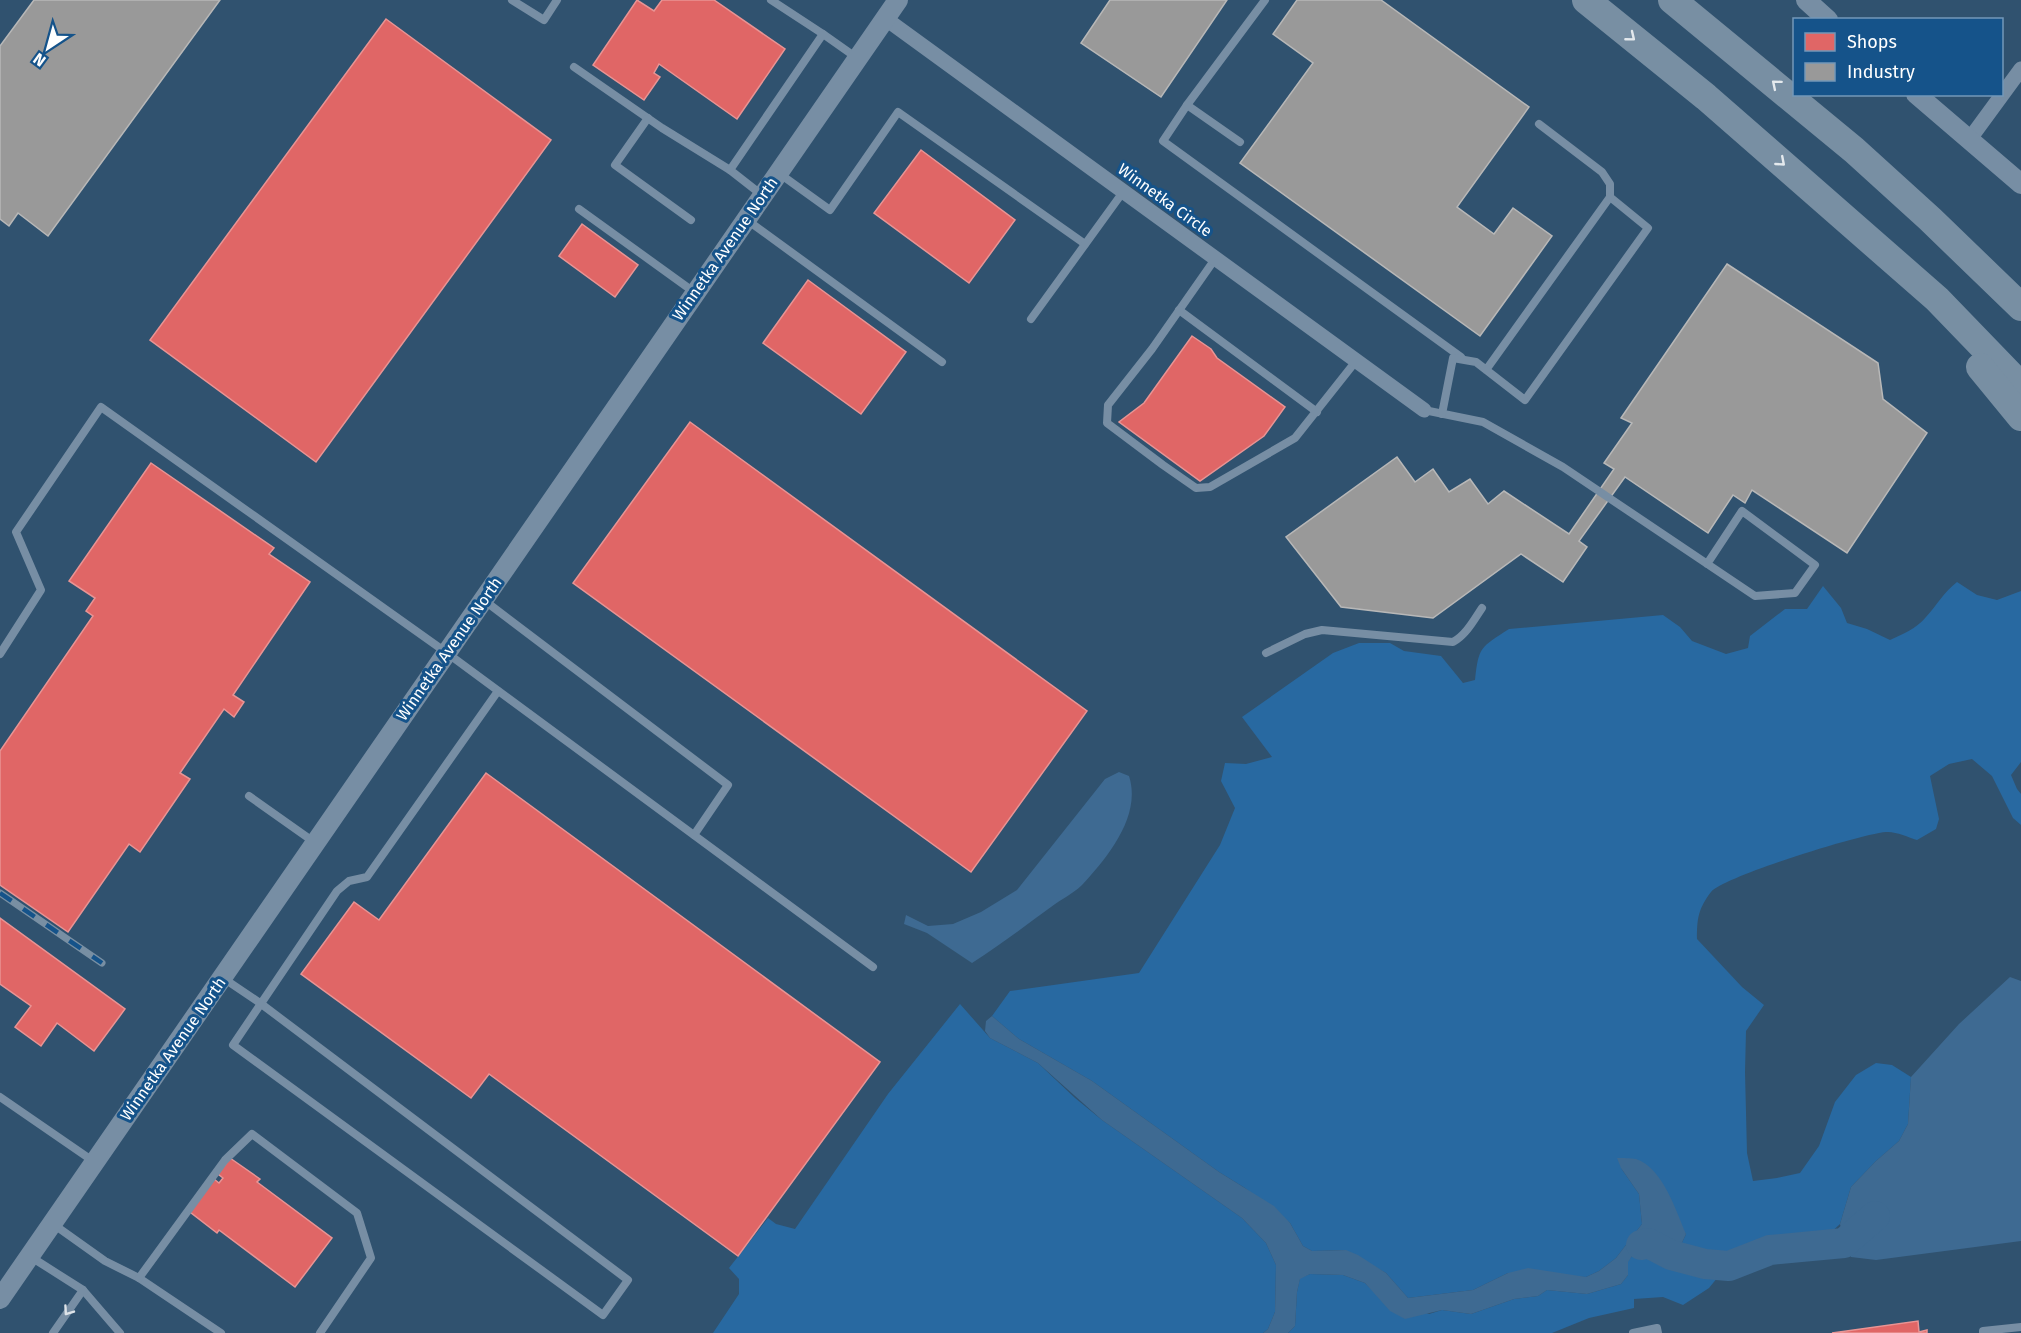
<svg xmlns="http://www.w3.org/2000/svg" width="2021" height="1333" viewBox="0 0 2021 1333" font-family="'Fira Sans',sans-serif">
  <rect width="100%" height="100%" fill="#30526f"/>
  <g fill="#2869a1">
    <path d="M1957 582 1977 595 1997 600 2021 591V762L2011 775 2017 789 2021 794V825L2013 818 1992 776 1972 759 1949 764 1930 776 1939 819 1936 829 1917 840C1908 837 1895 831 1886 832 1861 834 1725 876 1711 892 1698 909 1697 919 1697 939L1742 987 1764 1005 1746 1031 1745 1072 1747 1153 1753 1181 1777 1178 1800 1173 1819 1146 1835 1102 1856 1075 1876 1063 1892 1065 1911 1077 1908 1124 1899 1141 1876 1161 1851 1187 1840 1224 1827 1236 1806 1232 1757 1245 1730 1257 1707 1256 1679 1249 1686 1234 1621 1168 1639 1194 1642 1224 1616 1258 1599 1271 1586 1277 1508 1273 1473 1290 1408 1298 1386 1273 1345 1250 1312 1251 1303 1246 1290 1223 1245 1188 1219 1172 1092 1081 1019 1039 992 1016 1010 991 1139 973 1220 845 1235 808 1221 781 1225 763 1246 764 1272 757 1242 717 1333 653 1359 643H1390L1404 651 1441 656 1463 683 1475 680C1479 646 1480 648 1509 629L1663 615 1680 627 1692 641 1726 654 1748 648 1750 636 1785 609H1807L1823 586 1841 608 1847 623 1867 629 1890 640C1903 634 1916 629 1926 617 1937 605 1944 592 1957 582Z"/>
    <polygon points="960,1004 990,1038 1038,1063 1075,1098 1102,1120 1242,1218 1266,1243 1276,1265 1275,1312 1268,1329 1263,1333 713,1333 739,1294 739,1279 729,1268 768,1218 776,1224 795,1229 888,1094"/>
    <polygon points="1642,1251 1675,1264 1722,1272 1709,1288 1683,1305 1663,1297 1634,1299 1634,1308 1589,1318 1552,1333 1288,1333 1295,1326 1297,1292 1300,1278 1310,1274 1343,1275 1365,1283 1378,1296 1429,1314 1442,1310 1471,1314 1514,1299 1538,1296 1547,1290 1587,1294 1621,1284 1628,1275 1627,1262 1632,1256"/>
  </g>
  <g fill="#3e6a92">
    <path d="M1119 772 1129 776C1142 816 1107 858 1082 885 1073 894 1061 899 1051 907 1025 926 1000 945 972 963L927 933 904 924 906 915 928 926 953 924 981 912 1017 890 1105 779Z"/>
    <polygon points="2010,977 2021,981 2021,1241 1876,1260 1851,1257 1844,1243 1840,1224 1851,1187 1876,1161 1899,1141 1908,1124 1911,1077 1959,1024"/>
    <path d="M992 1016 1019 1039 1092 1081 1219 1172 1274 1206 1290 1223 1303 1246 1312 1251 1346 1250 1358 1255 1386 1273 1408 1298 1473 1290 1508 1273 1528 1268 1586 1277 1599 1271 1616 1258 1642 1224 1639 1194 1621 1168 1617 1158C1623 1158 1631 1158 1636 1159 1663 1168 1676 1211 1686 1234L1679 1249 1675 1264 1642 1252 1632 1256 1628 1262V1275L1621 1284 1587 1294 1547 1290 1538 1296 1514 1299 1471 1314 1442 1310 1405 1319 1390 1311 1365 1283 1343 1275 1310 1274 1300 1279 1297 1292 1295 1326 1288 1333H1263L1268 1329 1275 1312 1276 1265 1266 1243 1242 1218 1102 1120 1038 1063 990 1038 985 1031 986 1021Z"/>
  </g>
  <g fill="#e06666" stroke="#e99494" stroke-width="1.5">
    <polygon points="637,0 654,11 662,0 714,0 785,49 737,119 659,64 654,73 660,77 644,100 593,65"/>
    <polygon points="386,19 551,140 316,462 150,340"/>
    <polygon points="921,150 1015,220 969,283 874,213"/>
    <polygon points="582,224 638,265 615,297 559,256"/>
    <polygon points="808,280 906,352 861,414 763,343"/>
    <polygon points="1192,336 1211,349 1217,358 1285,407 1264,436 1200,481 1119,422 1144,403"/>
    <polygon points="690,422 1087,711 971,872 573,583"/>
    <polygon points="151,463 274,548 269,554 310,582 233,695 244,702 234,717 224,709 180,773 190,779 140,852 129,844 68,932 0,885 0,751 93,616 86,611 95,598 69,581"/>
    <polygon points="486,773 880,1062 738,1256 489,1074 471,1098 301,974 354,902 379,920"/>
    <polygon points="0,918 125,1009 94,1051 57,1023 41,1046 15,1027 31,1006 0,984"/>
    <polygon points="230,1158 260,1179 257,1182 332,1238 295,1287 219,1230 217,1233 190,1212 214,1179 219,1183 223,1178 218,1174"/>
    <polygon points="1918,1321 1919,1332 1927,1330 1927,1333 1832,1333"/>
  </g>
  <g fill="#999" stroke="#b8b8b8" stroke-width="1.5">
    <polygon points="34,0 220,0 48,236 18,213 9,226 0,219 0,46"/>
    <polygon points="1110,0 1227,0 1161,97 1081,43"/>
    <polygon points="1297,0 1381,0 1529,107 1457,207 1494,234 1513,208 1552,236 1480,336 1240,163 1313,63 1273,34"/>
    <polygon points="1727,264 1878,363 1883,399 1927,433 1847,553 1752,490 1745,503 1733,495 1708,533 1625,477 1579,541 1587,547 1563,582 1521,554 1433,618 1341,607 1286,537 1397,457 1415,482 1433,469 1449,492 1470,479 1488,504 1504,491 1569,534 1614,469 1604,463 1632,423 1621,418"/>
  </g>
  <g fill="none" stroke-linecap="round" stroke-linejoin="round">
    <polyline stroke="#3e6a92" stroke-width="30" points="1641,1245 1648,1243 1671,1255 1705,1264 1729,1266 1770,1250 1844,1243 1875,1216"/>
    <g stroke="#778ea4" stroke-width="8">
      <polyline points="512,0 544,20 557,0"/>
      <polyline points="771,0 823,34"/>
      <polyline points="574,67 662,128 730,170"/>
      <polyline points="1187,105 1265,0"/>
      <polyline points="648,118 615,165 691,220"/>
      <polyline points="1539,124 1602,172 1610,184 1610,197"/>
      <polyline points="1240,142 1187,105 1163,141 1461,357"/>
      <polyline points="780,174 830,210 898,112 1085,244"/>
      <polyline points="762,195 730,170 823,34 857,58"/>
      <polyline points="579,209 694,292"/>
      <polyline points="747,220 942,362"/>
      <polyline points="1215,259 1152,349 1108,405 1107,423 1163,465 1196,488 1210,487 1295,438 1356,361"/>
      <polyline points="1179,310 1317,412"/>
      <polyline points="1031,319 1123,192"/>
      <polyline points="1424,410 1483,422 1563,467 1755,596 1795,593 1815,565 1742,511 1707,564"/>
      <polyline points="1442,414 1453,358 1476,362 1525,400 1648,228 1610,197 1486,370"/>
      <polyline points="485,601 728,785 694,835"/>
      <path d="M1266 653 1305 634 1322 630 1453 642C1466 635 1474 620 1482 608"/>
      <polyline points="0,654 41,590 16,532 101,407 447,653 873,967"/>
      <polyline points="249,796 314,842"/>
      <polyline points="223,978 260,1003 628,1280 603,1315 233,1045 337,891 349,881 367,877 498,691"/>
      <polyline points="0,1097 93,1161"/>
      <polyline points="53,1224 105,1261 139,1278 221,1333"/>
      <polyline points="31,1257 83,1290 120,1333"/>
      <polyline points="139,1278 225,1160 252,1134 357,1213 371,1258 320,1333"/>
      <polyline points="53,1333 83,1290"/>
      <polyline points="1633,1333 1657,1328 1658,1333"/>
      <polyline points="1983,1333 1983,1331 2021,1327"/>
    </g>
    <g stroke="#778ea4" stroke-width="15">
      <polyline points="886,19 1424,410"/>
      <polyline points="1969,140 2021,69"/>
    </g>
    <g stroke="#778ea4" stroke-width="20">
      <polyline points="1806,0 1828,20"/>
      <polyline points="1916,94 2021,184"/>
      <polyline points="0,1299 898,0"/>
    </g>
    <g stroke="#788fa3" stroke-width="28">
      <polyline points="1586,0 1706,97 1937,299 2021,386"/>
      <polyline points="1672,0 1854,150 1930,219 2021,307"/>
      <polyline points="1980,367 2021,417"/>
    </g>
    <defs>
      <polyline id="rail" points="0,893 102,963"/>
    </defs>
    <use href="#rail" stroke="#788fa3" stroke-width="7"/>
    <use href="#rail" stroke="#15538a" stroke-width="4.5" stroke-dasharray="14" stroke-linecap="butt"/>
  </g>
  <defs><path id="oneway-chevron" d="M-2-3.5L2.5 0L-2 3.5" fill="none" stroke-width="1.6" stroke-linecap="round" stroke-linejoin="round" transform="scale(1.5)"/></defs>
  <g stroke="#e4e9ed">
    <use href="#oneway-chevron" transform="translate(1631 37) rotate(39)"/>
    <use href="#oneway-chevron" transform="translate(1776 84) rotate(-140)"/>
    <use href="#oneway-chevron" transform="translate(1781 162) rotate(41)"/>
  </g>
  <use stroke="#dde3e8" href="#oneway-chevron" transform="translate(68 1311) rotate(125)"/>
  <g text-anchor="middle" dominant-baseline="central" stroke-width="6" stroke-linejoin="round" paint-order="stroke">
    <g font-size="16" fill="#fff" stroke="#15538a">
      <text transform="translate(1165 200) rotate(36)">Winnetka Circle</text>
      <text transform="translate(725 249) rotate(-55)">Winnetka Avenue North</text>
      <text transform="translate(449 649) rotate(-55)">Winnetka Avenue North</text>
      <text transform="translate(173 1049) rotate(-55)">Winnetka Avenue North</text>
    </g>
  </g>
  <rect x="1793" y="18" width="210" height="78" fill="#15538a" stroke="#7398b9" stroke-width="1.5"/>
  <rect x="1805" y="33" width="30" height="18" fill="#e06666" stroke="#7398b9" stroke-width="1.5"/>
  <text x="1847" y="48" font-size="18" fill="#ffffff">Shops</text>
  <rect x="1805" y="63" width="30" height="18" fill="#999999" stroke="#7398b9" stroke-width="1.5"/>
  <text x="1847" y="78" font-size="18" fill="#ffffff">Industry</text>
  <g transform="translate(48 48) rotate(216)" stroke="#15538a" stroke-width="4.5" paint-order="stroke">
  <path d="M0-4.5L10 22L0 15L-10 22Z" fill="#ffffff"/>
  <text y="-9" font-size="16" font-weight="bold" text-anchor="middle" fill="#ffffff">N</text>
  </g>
</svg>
